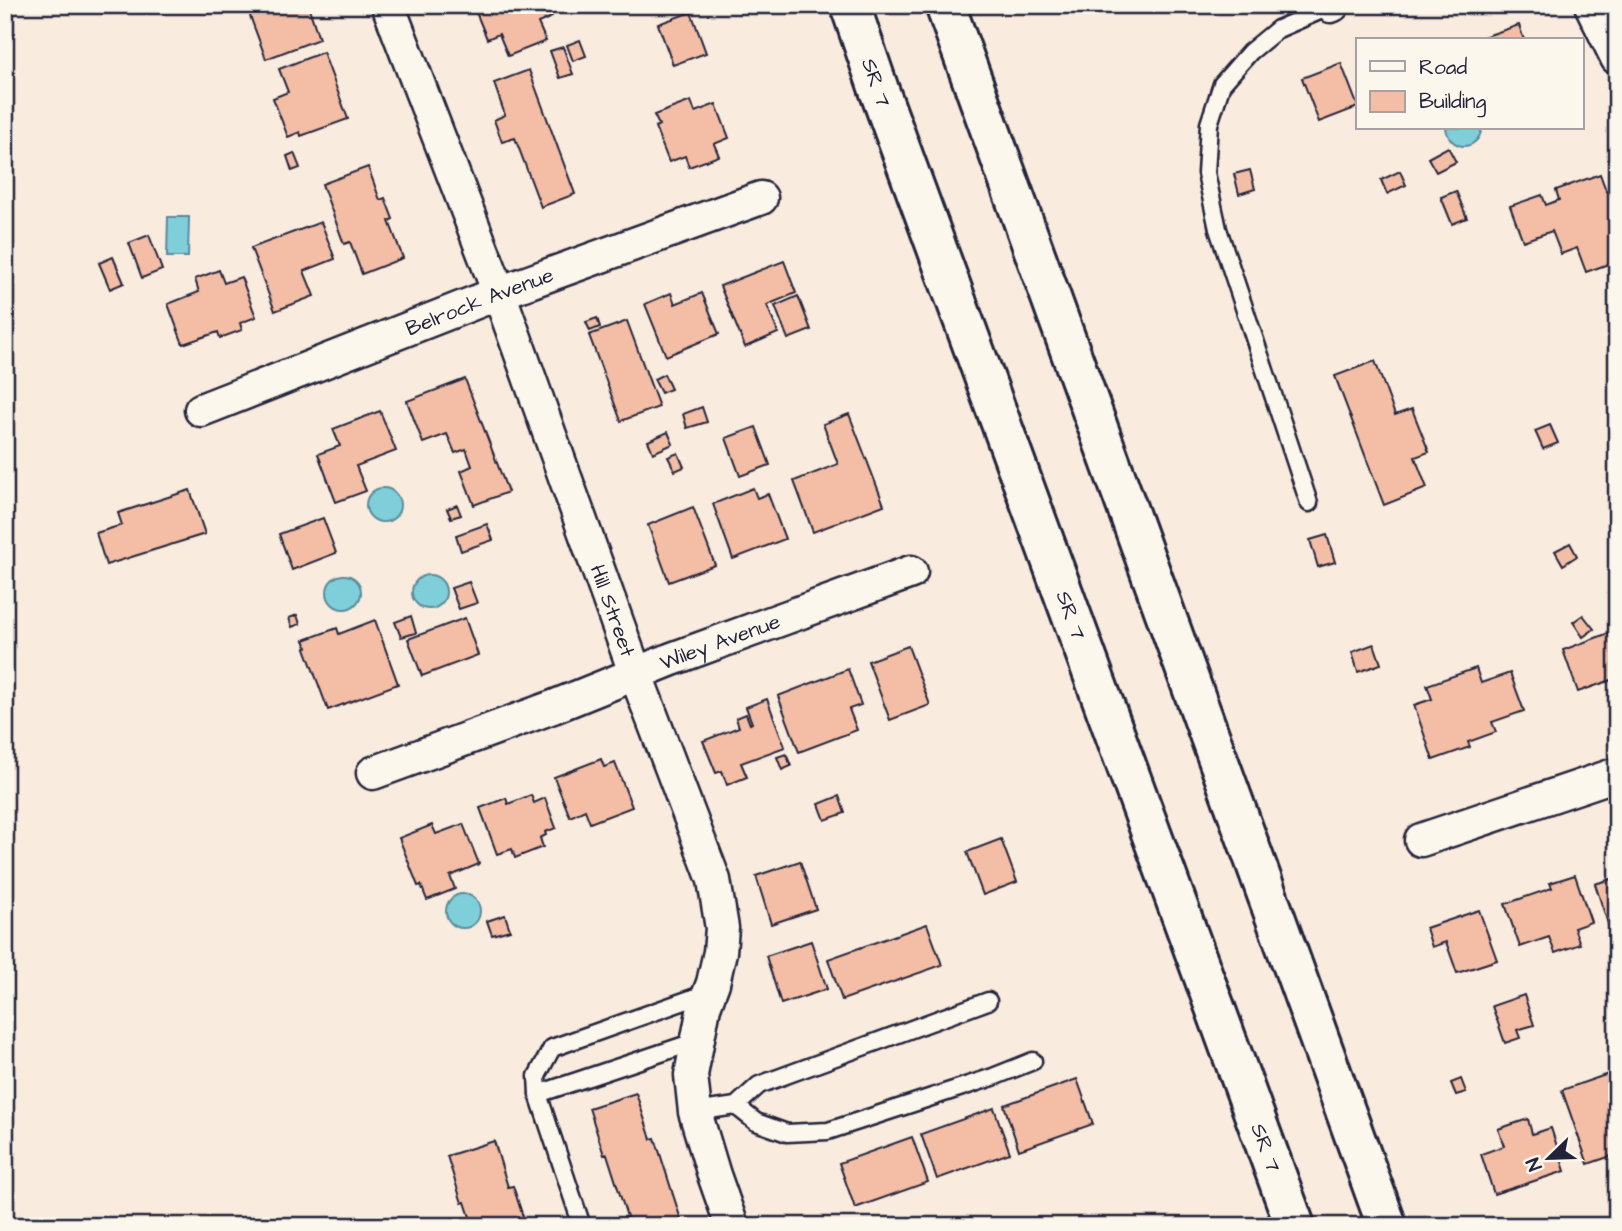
<svg xmlns="http://www.w3.org/2000/svg" width="1622" height="1231" viewBox="0 0 1622 1231" font-family="'Architects Daughter',sans-serif">
  <rect width="100%" height="100%" fill="#f9ecde"/>
  <filter id="ink" filterUnits="userSpaceOnUse"><feTurbulence type="fractalNoise" baseFrequency=".0143" numOctaves="2"/><feDisplacementMap in="SourceGraphic" scale="14" xChannelSelector="R" yChannelSelector="G"/><feConvolveMatrix kernelMatrix="1 2 1 2 8 2 1 2 1" color-interpolation-filters="sRGB"/></filter>
  <g filter="url(#ink)">
    <g fill="#7fcfda" stroke="#5a8a9a" stroke-width="2">
      <path d="M1446 128H1482C1478 152 1450 152 1446 128Z"/>
      <polygon points="168,217 189,217 188,257 167,257"/>
      <circle cx="383" cy="505" r="17"/>
      <circle cx="344" cy="592" r="17"/>
      <circle cx="429" cy="592" r="17"/>
      <circle cx="463" cy="911" r="17"/>
    </g>
    <g fill="#f3bea5" stroke="#22223b" stroke-width="2">
      <polygon points="246,5 308,5 319,39 266,59"/>
      <polygon points="473,5 547,5 552,17 538,23 546,41 508,56 499,34 487,39"/>
      <polygon points="691,12 706,53 673,65 658,24"/>
      <polygon points="1519,25 1524,40 1474,40"/>
      <polygon points="580,40 586,56 573,61 567,45"/>
      <polygon points="563,47 573,74 560,78 550,51"/>
      <polygon points="323,52 348,119 301,136 300,132 288,137 273,98 288,92 279,69"/>
      <polygon points="1341,63 1358,107 1319,122 1302,78"/>
      <polygon points="529,70 575,194 541,207 515,138 502,142 494,120 505,115 494,83"/>
      <polygon points="691,101 695,112 716,104 729,138 714,144 719,156 689,167 685,156 669,162 655,127 659,125 654,115"/>
      <polygon points="1448,147 1456,162 1436,172 1428,158"/>
      <polygon points="294,153 300,168 292,171 287,156"/>
      <polygon points="368,167 380,200 385,198 393,219 389,221 403,258 362,274 350,242 344,244 322,184"/>
      <polygon points="1250,170 1255,189 1239,194 1234,174"/>
      <polygon points="1400,171 1406,185 1387,194 1381,180"/>
      <polygon points="1600,174 1607,193 1615,190 1617,196 1617,261 1586,272 1577,248 1561,254 1552,231 1523,241 1510,206 1542,195 1546,205 1559,200 1556,190"/>
      <polygon points="1456,191 1467,218 1452,224 1441,197"/>
      <polygon points="321,222 335,259 304,271 314,296 275,311 251,248"/>
      <polygon points="149,235 162,270 142,278 129,243"/>
      <polygon points="113,257 124,283 110,289 99,263"/>
      <polygon points="784,261 796,293 767,305 778,333 745,347 720,286"/>
      <polygon points="219,270 224,283 241,277 256,317 240,323 242,330 220,338 218,332 183,344 168,304 199,292 195,279"/>
      <polygon points="671,293 675,304 702,293 719,334 666,356 645,304"/>
      <polygon points="798,296 811,330 788,339 775,306"/>
      <polygon points="597,318 600,327 590,331 586,322"/>
      <polygon points="627,321 659,407 621,421 589,335"/>
      <polygon points="1375,361 1395,415 1412,409 1429,452 1415,457 1427,488 1384,505 1335,376"/>
      <polygon points="664,374 671,389 661,393 654,379"/>
      <polygon points="465,379 508,492 474,505 461,471 472,466 466,449 455,453 447,434 423,443 407,401"/>
      <polygon points="702,407 707,422 687,428 683,414"/>
      <polygon points="380,411 396,451 356,466 366,491 336,502 318,454 340,446 333,429"/>
      <polygon points="849,414 884,505 813,532 794,481 838,464 823,424"/>
      <polygon points="1550,425 1558,443 1543,449 1535,431"/>
      <polygon points="756,427 770,465 740,476 726,438"/>
      <polygon points="668,432 673,444 653,453 648,441"/>
      <polygon points="678,453 684,467 675,471 668,457"/>
      <polygon points="753,488 757,498 768,494 785,539 733,559 713,504"/>
      <polygon points="190,490 205,534 106,565 96,533 122,525 118,513"/>
      <polygon points="457,505 461,515 451,518 447,509"/>
      <polygon points="693,507 715,565 669,582 648,525"/>
      <polygon points="323,518 336,553 292,570 279,534"/>
      <polygon points="487,524 493,540 461,551 456,535"/>
      <polygon points="1327,535 1335,562 1318,567 1310,540"/>
      <polygon points="1570,543 1577,556 1563,565 1555,551"/>
      <polygon points="469,582 477,603 459,609 451,588"/>
      <polygon points="297,615 300,624 292,627 289,618"/>
      <polygon points="1583,615 1594,629 1583,637 1573,622"/>
      <polygon points="411,616 416,633 401,637 395,622"/>
      <polygon points="465,618 478,655 422,676 408,639"/>
      <polygon points="375,620 398,684 328,710 305,648 307,647 304,640 337,628 339,634"/>
      <polygon points="1617,630 1617,678 1578,692 1563,650"/>
      <polygon points="1374,644 1381,664 1358,672 1352,652"/>
      <polygon points="908,646 930,705 890,720 868,661"/>
      <polygon points="1476,668 1481,683 1510,673 1524,711 1492,722 1496,732 1468,742 1470,747 1433,760 1414,705 1432,699 1427,685"/>
      <polygon points="848,669 861,705 849,709 857,730 799,752 778,696"/>
      <polygon points="767,699 785,747 741,763 747,777 727,785 722,771 716,773 703,741 739,727 736,718 746,714 750,724 752,723 746,707"/>
      <polygon points="786,754 791,766 782,770 777,757"/>
      <polygon points="601,759 604,767 615,763 632,807 590,823 585,810 570,817 554,777"/>
      <polygon points="531,795 534,803 545,798 556,828 545,832 546,835 540,838 543,847 515,858 512,849 497,854 480,808 506,798 508,804"/>
      <polygon points="839,796 845,813 825,820 819,804"/>
      <polygon points="463,824 479,864 450,876 455,889 427,900 421,885 418,886 399,838 432,825 436,834"/>
      <polygon points="1001,839 1017,882 983,895 967,852"/>
      <polygon points="800,861 816,909 771,924 756,876"/>
      <polygon points="1575,875 1591,922 1574,928 1580,944 1555,953 1549,937 1520,947 1505,904 1552,888 1550,883"/>
      <polygon points="1617,877 1617,931 1611,933 1595,884"/>
      <polygon points="1479,910 1497,960 1457,973 1446,942 1432,947 1426,928"/>
      <polygon points="505,915 510,930 492,935 487,921"/>
      <polygon points="927,924 942,965 842,1000 828,959"/>
      <polygon points="811,941 827,989 781,1004 766,956"/>
      <polygon points="1524,995 1534,1025 1517,1030 1520,1038 1505,1043 1492,1006"/>
      <polygon points="1617,1071 1617,1154 1588,1164 1562,1090"/>
      <polygon points="1077,1079 1093,1124 1019,1150 1004,1105"/>
      <polygon points="1461,1079 1466,1092 1456,1095 1451,1083"/>
      <polygon points="636,1093 651,1139 655,1138 683,1226 630,1226 607,1154 604,1155 589,1108"/>
      <polygon points="994,1108 1010,1153 937,1179 921,1134"/>
      <polygon points="1528,1119 1532,1134 1551,1128 1565,1171 1494,1194 1481,1154 1504,1146 1498,1129"/>
      <polygon points="912,1137 928,1182 855,1208 839,1163"/>
      <polygon points="494,1141 508,1187 513,1186 526,1226 473,1226 465,1202 462,1203 447,1156"/>
    </g>
    <g fill="none" stroke-linecap="round" stroke-linejoin="round">
      <defs>
        <g id="lane">
          <polyline points="1309,503 1218,229 1206,173 1209,124 1222,84 1250,52 1278,29 1331,6"/>
          <polyline points="538,1094 697,1041"/>
          <polyline points="736,1106 756,1122 787,1133 828,1131 993,1077 1033,1061"/>
          <polyline points="695,1112 736,1106 759,1085 988,1001"/>
          <polyline points="582,1226 538,1094 537,1076 552,1048 710,992"/>
        </g>
        <g id="street">
          <path id="s1" d="M388 5 499 293 636 675 714 880 722 928 720 952 713 983 704 1007 691 1075 695 1112 714 1175 732 1226"/>
          <polyline points="1591,5 1617,58"/>
          <polyline points="1331,6 1333,5"/>
          <path id="s2" d="M201 410 499 293 761 198"/>
          <path id="s3" d="M373 773 553 707 672 659 911 572"/>
          <polyline points="1421,840 1617,774"/>
        </g>
        <g id="highway">
          <path id="s4" d="M850 5 879 90 1295 1226"/>
          <polyline points="945,5 1387,1226"/>
        </g>
      </defs>
      <use href="#lane" stroke="#22223b" stroke-width="21"/>
      <use href="#street" stroke="#22223b" stroke-width="37"/>
      <use href="#highway" stroke="#22223b" stroke-width="44"/>
      <use href="#lane" stroke="#fbf7ec" stroke-width="16"/>
      <use href="#street" stroke="#fbf7ec" stroke-width="32"/>
      <use href="#highway" stroke="#fbf7ec" stroke-width="38"/>
    </g>
  </g>
  <g text-anchor="middle" dominant-baseline="central" stroke-width="7" stroke-linejoin="round" paint-order="stroke">
    <g font-size="21" fill="#22223b" stroke="#fbf7ec">
      <text stroke="none"><textPath href="#s4" startOffset="82">SR 7</textPath></text>
      <text stroke="none"><textPath href="#s2" startOffset="299">Belrock Avenue</textPath></text>
      <text stroke="none"><textPath href="#s1" startOffset="646">Hill Street</textPath></text>
      <text stroke="none"><textPath href="#s4" startOffset="649">SR 7</textPath></text>
      <text stroke="none"><textPath href="#s3" startOffset="371">Wiley Avenue</textPath></text>
      <text stroke="none"><textPath href="#s4" startOffset="1216">SR 7</textPath></text>
    </g>
  </g>
  <rect width="1622" height="1231" fill="none" stroke="#fbf7ec" stroke-width="28"/>
  <rect x="14" y="14" width="1594" height="1203" fill="none" stroke="#22223b" stroke-width="2.5" filter="url(#ink)"/>
  <rect x="1356" y="38" width="228" height="91" fill="#fbf7ec" stroke="#a4a2a5" stroke-width="2"/>
  <rect x="1370" y="61" width="35" height="10" fill="#fbf7ec" stroke="#a4a2a5" stroke-width="2"/>
  <text x="1419" y="74" font-size="21" fill="#22223b">Road</text>
  <rect x="1370" y="91" width="35" height="21" fill="#f3bea5" stroke="#a4a2a5" stroke-width="2"/>
  <text x="1419" y="108" font-size="21" fill="#22223b">Building</text>
  <g transform="translate(1549 1158) rotate(247)" stroke="#fbf7ec" stroke-width="5" paint-order="stroke">
  <path d="M0-5L12 26L0 18L-12 26Z" fill="#22223b"/>
  <text y="-10" font-size="19" font-weight="bold" text-anchor="middle" fill="#22223b">N</text>
  </g>
</svg>
